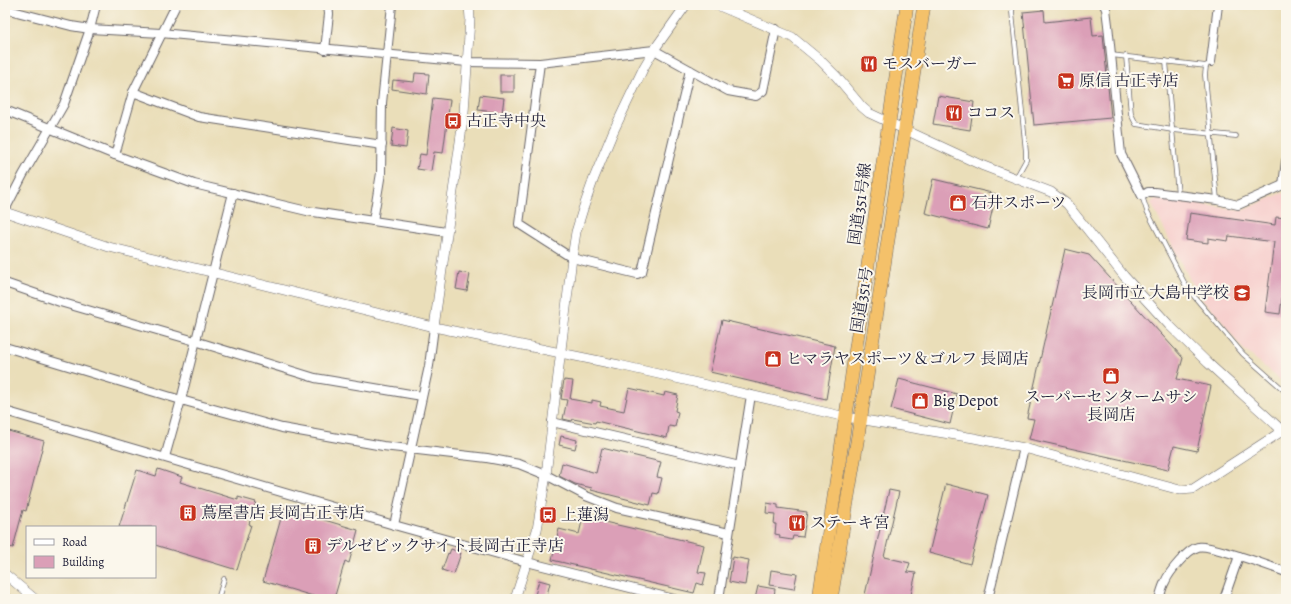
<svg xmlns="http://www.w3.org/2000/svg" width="1291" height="604" viewBox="0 0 1291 604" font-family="Alegreya,'Noto Serif JP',serif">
  <rect width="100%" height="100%" fill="#fbf7ec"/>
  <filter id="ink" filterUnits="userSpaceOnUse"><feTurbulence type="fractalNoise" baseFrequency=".025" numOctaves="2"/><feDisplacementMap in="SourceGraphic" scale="8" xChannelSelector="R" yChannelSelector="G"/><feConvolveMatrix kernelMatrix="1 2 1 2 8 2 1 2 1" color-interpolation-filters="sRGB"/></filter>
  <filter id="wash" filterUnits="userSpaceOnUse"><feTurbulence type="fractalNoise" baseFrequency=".012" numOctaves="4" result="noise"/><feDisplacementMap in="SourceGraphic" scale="16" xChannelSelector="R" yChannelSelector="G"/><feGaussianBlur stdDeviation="0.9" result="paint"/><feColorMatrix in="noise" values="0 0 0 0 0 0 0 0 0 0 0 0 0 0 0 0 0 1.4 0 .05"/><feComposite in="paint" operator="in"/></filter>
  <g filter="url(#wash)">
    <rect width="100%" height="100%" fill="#eadeb9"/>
    <polygon fill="#f7d0ce" points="1282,193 1286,194 1286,385 1241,347 1217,314 1204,301 1192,284 1151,203 1155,199 1244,210"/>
    <g id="blocks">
      <g fill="#db9fb7">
        <polygon points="1044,10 1045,22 1091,17 1093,36 1103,35 1111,118 1034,125 1023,12"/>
        <polygon points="415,73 429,74 427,94 392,89 393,80 414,82"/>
        <rect x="500" y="75" width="14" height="17"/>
        <polygon points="480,95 504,98 502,113 478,110"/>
        <polygon points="938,96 974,102 970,130 933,124"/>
        <polygon points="433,98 450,100 443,153 434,152 431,171 417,169 420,154 426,155"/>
        <polygon points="393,128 408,131 406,148 391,146"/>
        <polygon points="933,179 996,194 988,229 925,213"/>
        <polygon points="1190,213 1275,225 1276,217 1286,218 1286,268 1280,314 1265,312 1274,242 1229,236 1228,241 1208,238 1208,243 1186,240"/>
        <polygon points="1065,249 1089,255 1183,358 1177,379 1211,386 1197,451 1174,446 1168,470 1029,439 1034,419 1027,418"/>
        <polygon points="459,272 470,274 467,291 456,289"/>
        <polygon points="722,320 835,346 826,399 710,372"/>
        <polygon points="899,379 957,394 950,424 891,409"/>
        <polygon points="564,380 573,381 570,399 592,403 592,400 601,402 600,406 624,411 629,388 664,396 665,392 678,395 675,411 678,412 675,427 669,426 667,438 596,421 595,423 573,419 572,421 563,419 567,400 561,399"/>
        <polygon points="5,430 44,441 26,511 23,510 13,548 5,546"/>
        <polygon points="561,436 577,440 575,449 559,445"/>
        <polygon points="602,448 661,462 657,477 662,478 658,494 653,493 650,505 591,490 592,488 575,484 559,476 562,463 596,473"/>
        <polygon points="158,469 182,477 180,482 238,500 238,497 256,502 249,524 251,525 237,570 155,545 155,527 119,527 137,470 156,476"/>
        <polygon points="946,484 988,495 970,564 929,553"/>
        <polygon points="889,490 899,492 884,557 910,563 907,572 916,573 910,599 864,599"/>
        <polygon points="767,503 778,505 778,508 807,512 803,537 793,536 792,540 779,538 780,535 775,534 776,524 774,524 775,514 766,513"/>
        <polygon points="284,508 358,530 349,563 345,561 334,599 323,599 263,581"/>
        <polygon points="583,517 704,545 698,572 706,573 703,585 697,583 694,593 552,560 559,529 579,534"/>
        <polygon points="451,549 461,553 454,574 442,570 448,553 449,554"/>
        <polygon points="733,557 749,560 745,585 729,582"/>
        <polygon points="771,570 797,574 794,589 769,585"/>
        <polygon points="539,580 550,583 546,599 534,599"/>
        <polygon points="758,586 775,589 774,597 771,597 771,599 755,599"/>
      </g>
    </g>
  </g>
  <g filter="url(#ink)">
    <use href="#blocks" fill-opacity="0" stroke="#686467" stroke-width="1"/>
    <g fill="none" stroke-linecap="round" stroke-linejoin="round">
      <defs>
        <g id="service">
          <polyline points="1013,5 1012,12 1026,152 1026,160 1016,178"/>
          <polyline points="1111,55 1206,66 1207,65"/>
          <polyline points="1126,56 1131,114 1136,124 1173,130 1236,136"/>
          <polyline points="1166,61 1178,195"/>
          <polyline points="1206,66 1205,75 1217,200"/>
          <polyline points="1142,196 1147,211 1187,288 1243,354 1286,392"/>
          <polyline points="218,599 224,579"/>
        </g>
        <g id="minor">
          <polyline points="1104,5 1106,9 1108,25 1121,154 1142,196 1148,192 1154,192 1217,200 1238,205 1283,185 1286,185"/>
          <polyline points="5,9 71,26 90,29 161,33 467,62 540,63 654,50 728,91 756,96 763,91 776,29"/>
          <polyline points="325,50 329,14 328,5"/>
          <polyline points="1211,62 1218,5"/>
          <polyline points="540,63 519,224 572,258 637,274 642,272 690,70"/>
          <polyline points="133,92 199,117 382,145"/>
          <polyline points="5,110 115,155 194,184 307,211 446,232"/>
          <polyline points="115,155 133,92 176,5"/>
          <polyline points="1283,185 1286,161"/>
          <polyline points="5,210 23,175 64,104 90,29 96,5"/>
          <polyline points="373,221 381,173 382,103 392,5"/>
          <polyline points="5,283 60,302 195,341 315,378 422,396"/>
          <polyline points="5,347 181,400 282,428 383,446 487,458 519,464 546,475 586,496 617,508 729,533"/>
          <polyline points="5,411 394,525 527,562 674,599"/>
          <polyline points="552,422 740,466"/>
          <polyline points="165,457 181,400 233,193"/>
          <polyline points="394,525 429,366 434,327"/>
          <polyline points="719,599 751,395"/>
          <polyline points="988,599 1024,448"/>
          <path d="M1159 599C1161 593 1162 587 1165 582 1169 572 1188 549 1198 547 1208 544 1272 567 1286 572"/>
          <polyline points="1224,599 1239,556"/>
        </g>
        <g id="tertiary">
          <polyline points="717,5 792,37 821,61 836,76 862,107 869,113 981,165 1051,192 1067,204 1124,276 1169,325 1208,363 1286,434"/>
          <polyline points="5,212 109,247 434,327 619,365 846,417 974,438 1024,448 1180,490 1193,489 1282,431"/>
          <polyline points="434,327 464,113 470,19 469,5"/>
          <polyline points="5,574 35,599"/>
          <polyline points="5,597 7,599"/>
          <polyline points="515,599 537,530 546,475 572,258 576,232 583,209 594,178 613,132 644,67 654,50 686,5"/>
        </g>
        <g id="trunk">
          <polyline points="819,599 889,122 907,5"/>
          <polyline points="831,599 857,442 924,5"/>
        </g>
      </defs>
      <use href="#service" stroke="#686467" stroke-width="5.5"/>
      <use href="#minor" stroke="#686467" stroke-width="10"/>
      <use href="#tertiary" stroke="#686467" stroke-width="10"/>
      <use href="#trunk" stroke="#686467" stroke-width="14"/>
      <use href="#service" stroke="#fff" stroke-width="4"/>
      <use href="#minor" stroke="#fff" stroke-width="8"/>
      <use href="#tertiary" stroke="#fff" stroke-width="9"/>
      <use href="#trunk" stroke="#f4c16a" stroke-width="13"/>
    </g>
  </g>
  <defs>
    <symbol id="restaurant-square" viewBox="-11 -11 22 22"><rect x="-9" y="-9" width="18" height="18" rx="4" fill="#c8321e" stroke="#fbf7ec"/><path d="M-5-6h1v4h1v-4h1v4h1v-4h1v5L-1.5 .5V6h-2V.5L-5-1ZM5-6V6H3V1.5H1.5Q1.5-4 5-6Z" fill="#fff"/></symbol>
    <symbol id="supermarket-square" viewBox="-11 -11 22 22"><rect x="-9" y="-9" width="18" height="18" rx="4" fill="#c8321e" stroke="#fbf7ec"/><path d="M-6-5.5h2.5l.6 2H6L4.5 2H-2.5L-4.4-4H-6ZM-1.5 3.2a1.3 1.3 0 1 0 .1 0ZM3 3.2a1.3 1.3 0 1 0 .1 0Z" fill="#fff"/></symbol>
    <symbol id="bus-square" viewBox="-11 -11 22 22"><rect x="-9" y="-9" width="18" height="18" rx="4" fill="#c8321e" stroke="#fbf7ec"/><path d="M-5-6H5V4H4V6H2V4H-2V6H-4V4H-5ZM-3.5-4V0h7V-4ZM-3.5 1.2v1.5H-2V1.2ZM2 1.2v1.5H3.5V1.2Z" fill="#fff"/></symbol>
    <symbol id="shop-square" viewBox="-11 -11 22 22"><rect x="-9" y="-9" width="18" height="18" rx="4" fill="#c8321e" stroke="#fbf7ec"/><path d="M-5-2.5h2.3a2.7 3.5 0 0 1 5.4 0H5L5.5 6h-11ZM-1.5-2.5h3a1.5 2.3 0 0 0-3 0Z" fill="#fff"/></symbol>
    <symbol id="school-square" viewBox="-11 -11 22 22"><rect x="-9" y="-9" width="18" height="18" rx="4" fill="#c8321e" stroke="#fbf7ec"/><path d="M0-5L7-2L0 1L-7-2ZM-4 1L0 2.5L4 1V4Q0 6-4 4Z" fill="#fff"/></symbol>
    <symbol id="building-square" viewBox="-11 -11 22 22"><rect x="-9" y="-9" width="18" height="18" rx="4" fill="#c8321e" stroke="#fbf7ec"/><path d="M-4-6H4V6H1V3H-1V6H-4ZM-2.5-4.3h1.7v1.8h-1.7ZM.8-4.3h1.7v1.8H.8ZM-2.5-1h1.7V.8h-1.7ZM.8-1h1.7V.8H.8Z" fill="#fff"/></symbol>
  </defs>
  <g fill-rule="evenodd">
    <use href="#restaurant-square" x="859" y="54" width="20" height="20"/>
    <use href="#supermarket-square" x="1056" y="71" width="20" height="20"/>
    <use href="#restaurant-square" x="944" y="103" width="20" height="20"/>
    <use href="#bus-square" x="443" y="111" width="20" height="20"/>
    <use href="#shop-square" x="948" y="193" width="20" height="20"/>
    <use href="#school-square" x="1232" y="283" width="20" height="20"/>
    <use href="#shop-square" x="763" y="349" width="20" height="20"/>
    <use href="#shop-square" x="1101" y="366" width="20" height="20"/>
    <use href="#shop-square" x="910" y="391" width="20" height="20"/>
    <use href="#building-square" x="178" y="503" width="20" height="20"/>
    <use href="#bus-square" x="538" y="505" width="20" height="20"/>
    <use href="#restaurant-square" x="787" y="513" width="20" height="20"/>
    <use href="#building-square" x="303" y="536" width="20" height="20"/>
  </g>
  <g text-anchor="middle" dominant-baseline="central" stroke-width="4" stroke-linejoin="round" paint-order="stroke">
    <g font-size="16" fill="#22223b" stroke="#fbf7ec" text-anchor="start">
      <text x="882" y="64">モスバーガー</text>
      <text x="1079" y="81">原信 古正寺店</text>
      <text x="967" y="113">ココス</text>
      <text x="466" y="121">古正寺中央</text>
      <text x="971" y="203">石井スポーツ</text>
      <text x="1229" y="293" text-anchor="end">長岡市立 大島中学校</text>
      <text x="786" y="359">ヒマラヤスポーツ＆ゴルフ 長岡店</text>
      <text x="1111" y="397" text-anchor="middle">スーパーセンタームサシ<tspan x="1111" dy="18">長岡店</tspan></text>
      <text x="933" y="401">Big Depot</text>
      <text x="201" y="513">蔦屋書店 長岡古正寺店</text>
      <text x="561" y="515">上蓮潟</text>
      <text x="810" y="523">ステーキ宮</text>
      <text x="326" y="546">デルゼビックサイト長岡古正寺店</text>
    </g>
    <g font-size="16" fill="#22223b" stroke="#fbf7ec">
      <text transform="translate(860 204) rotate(-82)">国道351号線</text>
      <text transform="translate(862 300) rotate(-81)">国道351号</text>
    </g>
  </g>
  <rect width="1291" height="604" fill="none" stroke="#fbf7ec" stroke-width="20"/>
  <rect x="26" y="526" width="130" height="52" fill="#fbf7ec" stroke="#a4a2a5"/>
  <rect x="34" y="539" width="20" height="6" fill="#ffffff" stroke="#a4a2a5"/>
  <text x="62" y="546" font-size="12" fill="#22223b">Road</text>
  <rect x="34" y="556" width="20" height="12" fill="#db9fb7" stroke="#a4a2a5"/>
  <text x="62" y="566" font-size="12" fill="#22223b">Building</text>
</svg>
